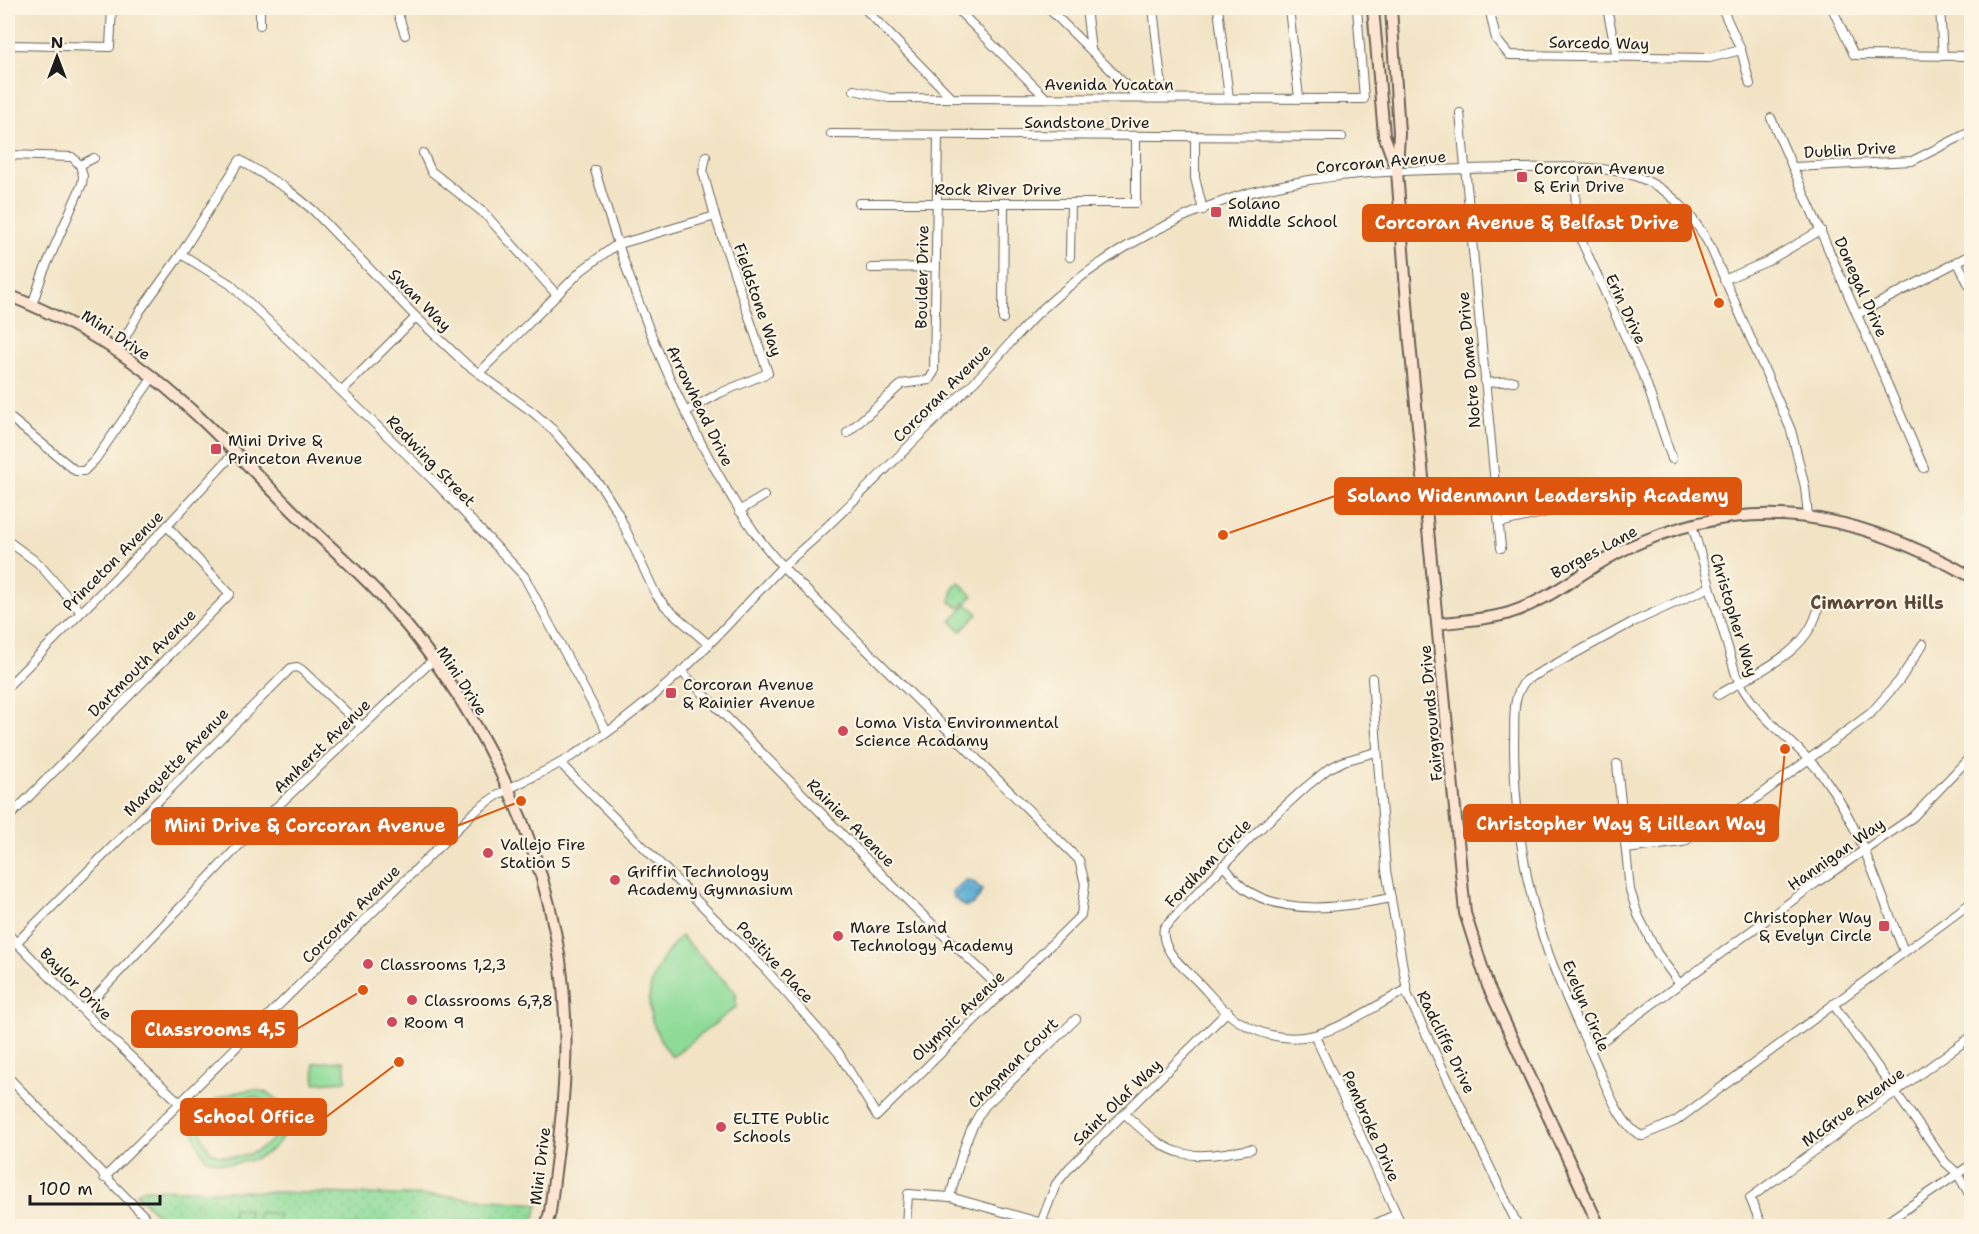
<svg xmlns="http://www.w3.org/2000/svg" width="1979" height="1234" viewBox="0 0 1979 1234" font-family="'Shantell Sans',sans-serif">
  <defs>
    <pattern id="park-dots" width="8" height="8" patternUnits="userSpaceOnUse" patternTransform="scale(1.5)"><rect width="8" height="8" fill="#8edb99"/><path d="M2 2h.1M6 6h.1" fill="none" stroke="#7abb83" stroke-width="1.8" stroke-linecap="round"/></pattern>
    <pattern id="water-waves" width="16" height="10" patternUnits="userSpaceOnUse" patternTransform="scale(1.5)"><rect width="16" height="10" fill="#5badd6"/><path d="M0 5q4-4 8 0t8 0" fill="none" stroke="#4a8cad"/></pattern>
  </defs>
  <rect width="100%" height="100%" fill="#fcf5e5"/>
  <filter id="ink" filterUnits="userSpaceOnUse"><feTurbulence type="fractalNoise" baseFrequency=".0167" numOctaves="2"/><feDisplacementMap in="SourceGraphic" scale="12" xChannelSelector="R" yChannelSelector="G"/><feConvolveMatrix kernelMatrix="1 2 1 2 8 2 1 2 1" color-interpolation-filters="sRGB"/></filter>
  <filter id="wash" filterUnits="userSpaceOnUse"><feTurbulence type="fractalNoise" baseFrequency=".008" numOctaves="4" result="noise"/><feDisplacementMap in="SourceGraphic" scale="24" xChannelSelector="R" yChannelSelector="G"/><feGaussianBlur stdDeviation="1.35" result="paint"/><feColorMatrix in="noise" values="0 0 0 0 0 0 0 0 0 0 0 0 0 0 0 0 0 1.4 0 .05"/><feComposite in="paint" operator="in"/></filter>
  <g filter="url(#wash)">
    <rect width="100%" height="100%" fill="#f2e3c5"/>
    <g fill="url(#park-dots)" stroke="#557c5a" stroke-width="1.5">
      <polygon points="959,582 973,596 960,608 950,602 954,586"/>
      <polygon points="143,1189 446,1196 538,1204 533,1226 169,1226 136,1194"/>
    </g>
    <g fill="#8edb99" stroke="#557c5a" stroke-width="1.5" fill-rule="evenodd">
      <polygon points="967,604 978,614 961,631 951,621"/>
      <path d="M681 936 736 993V1007L672 1057C637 1012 644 976 681 936Z"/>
      <polygon points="344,1061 346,1081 315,1083 314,1063"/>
      <path d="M250 1090C296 1090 301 1148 247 1161 232 1165 221 1165 206 1158 175 1116 210 1095 250 1090ZM254 1097C311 1110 262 1174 211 1152 183 1116 222 1098 254 1097Z"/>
      <polygon points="233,1208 249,1210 247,1226 231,1226"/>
      <polygon points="259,1212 279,1214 277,1226 257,1226"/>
      <polygon points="475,1218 497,1219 513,1226 441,1226"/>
    </g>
    <path fill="url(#water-waves)" stroke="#3c6479" stroke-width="1.5" d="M966 880 973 881 982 890C979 899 975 905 965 907L953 897 952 892Z"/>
  </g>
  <g filter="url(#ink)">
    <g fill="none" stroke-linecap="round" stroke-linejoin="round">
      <defs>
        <g id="street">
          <polyline points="396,8 405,35"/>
          <polyline points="864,8 952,98"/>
          <polyline points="956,8 1046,98"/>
          <polyline points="1048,8 1138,97"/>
          <polyline points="1086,8 1091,50"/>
          <polyline points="1153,8 1163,97"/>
          <polyline points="1218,8 1229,98"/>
          <polyline points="1289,8 1299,98"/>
          <polyline points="1489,8 1496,39 1509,55 1709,58 1741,50"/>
          <polyline points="1607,8 1617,57"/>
          <polyline points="1722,8 1741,50 1750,84"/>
          <polyline points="1832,8 1854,55 1972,56"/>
          <polyline points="1940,8 1943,56"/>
          <polyline points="260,25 260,8"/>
          <polyline points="8,45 110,47 112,8"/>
          <polyline points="854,90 889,98 1364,99 1357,8"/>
          <polyline points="1460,113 1501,548"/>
          <polyline points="1771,118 1924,468"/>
          <polyline points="831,134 1342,137"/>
          <polyline points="1195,137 1195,178 1203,210"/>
          <polyline points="423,153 431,171 485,214 557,295"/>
          <polyline points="8,155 72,157 80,165 83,176 82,184 43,273 32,305"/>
          <polyline points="80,165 94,158"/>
          <polyline points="1575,167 1576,229 1646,382 1672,459"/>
          <polyline points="1794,167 1912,161 1972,131"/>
          <polyline points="859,203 1136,203 1136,136"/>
          <polyline points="181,254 230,284 433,480 524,576 607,732"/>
          <polyline points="1070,257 1071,203"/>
          <polyline points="1957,261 1972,291"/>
          <polyline points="871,268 936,267"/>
          <polyline points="1724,280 1768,261 1821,230"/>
          <polyline points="1858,314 1972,254"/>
          <polyline points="1003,319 1004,203"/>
          <polyline points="117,352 140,311 181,254 240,160 287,189 313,210 416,317 466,364 534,413 552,429 603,489 618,513 656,595 666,607 709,645"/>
          <polyline points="479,373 582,270 616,245 715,216"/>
          <polyline points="1485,383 1514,381"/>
          <polyline points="343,390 416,317"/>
          <polyline points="685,412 720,393 768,373 715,216 703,172 706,156"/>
          <polyline points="8,416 76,471 84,471 95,460 153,377"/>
          <polyline points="847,433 902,384 929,380 934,372 938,135"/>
          <polyline points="739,511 764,496"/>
          <polyline points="1499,523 1551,511"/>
          <path d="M1692 525 1736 675C1755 719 1798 741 1825 779 1862 829 1880 894 1904 951"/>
          <polyline points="8,541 38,563 81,612"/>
          <path d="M1710 587 1631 623 1526 680C1511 697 1515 719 1514 741 1514 811 1524 885 1548 952 1561 989 1579 1025 1595 1061 1605 1083 1620 1127 1642 1136L1676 1121 1972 902"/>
          <polyline points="681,671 911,904 1003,991"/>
          <polyline points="1372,678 1386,870 1408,996 1518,1226"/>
          <polyline points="8,686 167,526 235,452"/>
          <path d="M1718 695C1756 672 1811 653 1819 604"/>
          <path d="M1376 752 1344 761 1328 769 1306 787 1251 837 1164 928C1160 950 1183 967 1197 981 1210 994 1224 1013 1240 1022 1304 1061 1349 1019 1406 990"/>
          <path d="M560 763 767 971 838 1052 877 1116 1081 915 1085 884 1079 860 783 567C752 534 731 497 709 458 659 366 624 270 595 170"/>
          <polyline points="1617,764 1630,890 1638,915 1657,953 1679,983"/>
          <polyline points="8,818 230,594 167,526"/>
          <polyline points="1626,849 1683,842 1751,802 1871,713 1899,681 1923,644"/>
          <path d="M1223 865C1230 873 1237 883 1245 889 1286 917 1345 907 1391 898"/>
          <polyline points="8,934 97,1025 179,1102"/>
          <polyline points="16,943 291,668 297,667 302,670 361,726"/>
          <polyline points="1833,1004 1945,1162 1957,1173 1972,1199"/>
          <polyline points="83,1010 268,815 433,660"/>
          <polyline points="1315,1036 1402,1226"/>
          <polyline points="1590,1050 1816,883 1913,817 1972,755"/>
          <polyline points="8,1077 154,1226"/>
          <path d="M1125 1114C1174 1161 1186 1160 1251 1149"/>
          <path d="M104 1178 471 815C502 788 528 781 562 762 605 737 645 705 682 671 717 638 748 602 781 568 792 558 804 548 815 538 868 488 919 435 971 385 995 362 1015 336 1038 313 1093 261 1166 219 1238 196 1327 169 1423 170 1515 168 1602 167 1662 158 1710 246L1791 430 1805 487 1808 516"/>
          <path d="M950 1197C959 1165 965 1133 985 1106L1076 1019"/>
          <polyline points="8,1221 14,1226"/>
          <polyline points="1041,1223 1056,1184 1070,1167 1228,1011"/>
          <polyline points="906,1226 908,1194 950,1197 1053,1226"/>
          <polyline points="1371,1226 1396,1214"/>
          <polyline points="1762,1226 1750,1198 1972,1036"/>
          <polyline points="1881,1226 1972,1164"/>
        </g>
        <g id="secondary">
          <polyline points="1373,8 1384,135 1395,165"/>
          <polyline points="1391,8 1399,133 1397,171 1410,343 1465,913 1488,986 1599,1226"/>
          <path d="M8 295C52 313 95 334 134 363 190 403 238 456 286 504 317 536 352 564 382 597 483 707 560 866 565 1017 568 1082 558 1147 550 1212L546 1226"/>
          <path d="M1438 624C1461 620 1487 620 1509 613 1551 600 1586 568 1625 549 1751 490 1855 512 1972 577"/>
        </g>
      </defs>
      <use href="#street" stroke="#676257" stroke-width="10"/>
      <use href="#secondary" stroke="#676257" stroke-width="14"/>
      <use href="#street" stroke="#fff" stroke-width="8"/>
      <use href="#secondary" stroke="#fde4d1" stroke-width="10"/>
    </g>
  </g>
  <g fill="#d1495b" stroke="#fcf5e5" stroke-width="2">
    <rect x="1516" y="171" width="12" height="12" rx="3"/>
    <rect x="1210" y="206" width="12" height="12" rx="3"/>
    <rect x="210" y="443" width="12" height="12" rx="3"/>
    <rect x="665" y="687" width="12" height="12" rx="3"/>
    <circle cx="843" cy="731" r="6"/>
    <circle cx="488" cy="853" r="6"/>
    <circle cx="615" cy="880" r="6"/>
    <rect x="1878" y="920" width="12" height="12" rx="3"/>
    <circle cx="838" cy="936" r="6"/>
    <circle cx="368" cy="964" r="6"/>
    <circle cx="412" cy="1000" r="6"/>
    <circle cx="392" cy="1022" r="6"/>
    <circle cx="721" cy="1127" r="6"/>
  </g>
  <g text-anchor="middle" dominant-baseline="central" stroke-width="4.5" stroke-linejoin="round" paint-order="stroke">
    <g font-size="16" fill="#1c1c1c" stroke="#fcf5e5">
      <text transform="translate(1599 43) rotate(1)">Sarcedo Way</text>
      <text x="1109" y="84">Avenida Yucatan</text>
      <text x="1087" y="122">Sandstone Drive</text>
      <text transform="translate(1850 150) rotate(-3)">Dublin Drive</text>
      <text transform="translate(1381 162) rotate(-5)">Corcoran Avenue</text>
      <text x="998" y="189">Rock River Drive</text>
      <text transform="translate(922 277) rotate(-89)">Boulder Drive</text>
      <text transform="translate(1861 287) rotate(66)">Donegal Drive</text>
      <text transform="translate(420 300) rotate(45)">Swan Way</text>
      <text transform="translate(758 300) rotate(71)">Fieldstone Way</text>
      <text transform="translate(1626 309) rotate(65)">Erin Drive</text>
      <text transform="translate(116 335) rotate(33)">Mini Drive</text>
      <text transform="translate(1469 360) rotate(-95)">Notre Dame Drive</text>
      <text transform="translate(942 393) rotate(-45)">Corcoran Avenue</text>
      <text transform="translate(700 406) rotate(64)">Arrowhead Drive</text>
      <text transform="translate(431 461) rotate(46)">Redwing Street</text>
      <text transform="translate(1594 552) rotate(-28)">Borges Lane</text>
      <text transform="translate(113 561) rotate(-45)">Princeton Avenue</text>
      <text transform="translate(1734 615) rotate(73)">Christopher Way</text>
      <text transform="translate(142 663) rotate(-45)">Dartmouth Avenue</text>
      <text transform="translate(462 681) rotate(57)">Mini Drive</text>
      <text transform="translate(1431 713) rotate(-95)">Fairgrounds Drive</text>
      <text transform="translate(322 746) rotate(-44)">Amherst Avenue</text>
      <text transform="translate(176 762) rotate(-46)">Marquette Avenue</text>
      <text transform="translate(851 823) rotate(45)">Rainier Avenue</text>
      <text transform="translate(1836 854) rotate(-35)">Hannigan Way</text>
      <text transform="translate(1208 863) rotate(-46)">Fordham Circle</text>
      <text transform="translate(351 914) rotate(-45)">Corcoran Avenue</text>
      <text transform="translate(775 962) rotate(47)">Positive Place</text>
      <text transform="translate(76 984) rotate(45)">Baylor Drive</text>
      <text transform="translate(1586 1006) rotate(67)">Evelyn Circle</text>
      <text transform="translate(958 1016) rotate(-44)">Olympic Avenue</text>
      <text transform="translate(1446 1042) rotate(64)">Radcliffe Drive</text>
      <text transform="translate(1013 1063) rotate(-45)">Chapman Court</text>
      <text transform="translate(1117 1102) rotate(-44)">Saint Olaf Way</text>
      <text transform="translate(1853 1107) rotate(-36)">McGrue Avenue</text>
      <text transform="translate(1371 1126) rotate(66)">Pembroke Drive</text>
      <text transform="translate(540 1166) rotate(-83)">Mini Drive</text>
    </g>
    <g font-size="16" fill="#1c1c1c" stroke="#fcf5e5" text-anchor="start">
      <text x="1534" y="168">Corcoran Avenue<tspan x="1534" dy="18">&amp; Erin Drive</tspan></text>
      <text x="1228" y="203">Solano<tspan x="1228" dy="18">Middle School</tspan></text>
      <text x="228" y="440">Mini Drive &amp;<tspan x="228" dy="18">Princeton Avenue</tspan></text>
      <text x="683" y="684">Corcoran Avenue<tspan x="683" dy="18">&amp; Rainier Avenue</tspan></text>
      <text x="855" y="722">Loma Vista Environmental<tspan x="855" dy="18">Science Acadamy</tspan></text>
      <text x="500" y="844">Vallejo Fire<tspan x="500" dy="18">Station 5</tspan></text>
      <text x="627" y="871">Griffin Technology<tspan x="627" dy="18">Academy Gymnasium</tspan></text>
      <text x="1872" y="917" text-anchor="end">Christopher Way<tspan x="1872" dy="18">&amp; Evelyn Circle</tspan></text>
      <text x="850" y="927">Mare Island<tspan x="850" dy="18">Technology Academy</tspan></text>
      <text x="380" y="964">Classrooms 1,2,3</text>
      <text x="424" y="1000">Classrooms 6,7,8</text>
      <text x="404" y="1022">Room 9</text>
      <text x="733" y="1118">ELITE Public<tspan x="733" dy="18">Schools</tspan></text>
    </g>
    <g font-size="18" font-weight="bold" fill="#5d4739" stroke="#fcf5e5">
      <text x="1877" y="603">Cimarron Hills</text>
    </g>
  </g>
  <path fill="none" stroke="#de560d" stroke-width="2" d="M1719 303L1691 223M1223 535L1335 496M1785 749L1778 823M521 801L457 826M363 990L297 1029M399 1062L326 1117"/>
  <g fill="#de560d" stroke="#fcf5e5" stroke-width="2">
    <circle cx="1719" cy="303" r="6"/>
    <circle cx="1223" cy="535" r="6"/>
    <circle cx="1785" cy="749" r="6"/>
    <circle cx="521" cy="801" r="6"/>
    <circle cx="363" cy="990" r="6"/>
    <circle cx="399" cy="1062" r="6"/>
  </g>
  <g fill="#de560d" stroke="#de560d" stroke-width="2">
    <rect x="1363" y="205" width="328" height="36" rx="6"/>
    <rect x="1335" y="478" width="406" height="36" rx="6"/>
    <rect x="1464" y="805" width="314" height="36" rx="6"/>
    <rect x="152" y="808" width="305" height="36" rx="6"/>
    <rect x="132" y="1011" width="165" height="36" rx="6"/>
    <rect x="181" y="1099" width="145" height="36" rx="6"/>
  </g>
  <g font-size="18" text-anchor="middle" font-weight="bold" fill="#fff">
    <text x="1527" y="229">Corcoran Avenue &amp; Belfast Drive</text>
    <text x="1538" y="502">Solano Widenmann Leadership Academy</text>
    <text x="1621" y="830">Christopher Way &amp; Lillean Way</text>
    <text x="305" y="832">Mini Drive &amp; Corcoran Avenue</text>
    <text x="215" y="1036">Classrooms 4,5</text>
    <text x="254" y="1123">School Office</text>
  </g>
  <rect width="1979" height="1234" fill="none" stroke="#fcf5e5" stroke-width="30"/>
  <g transform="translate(57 57)" stroke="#fcf5e5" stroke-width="4.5" paint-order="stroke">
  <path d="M0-4.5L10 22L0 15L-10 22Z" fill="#1c1c1c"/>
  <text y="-9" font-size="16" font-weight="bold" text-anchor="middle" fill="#1c1c1c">N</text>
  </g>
  <path d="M30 1195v9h130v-9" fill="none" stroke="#1c1c1c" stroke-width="3"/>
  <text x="39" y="1195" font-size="18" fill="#1c1c1c" stroke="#fcf5e5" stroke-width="4.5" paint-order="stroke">100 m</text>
</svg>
